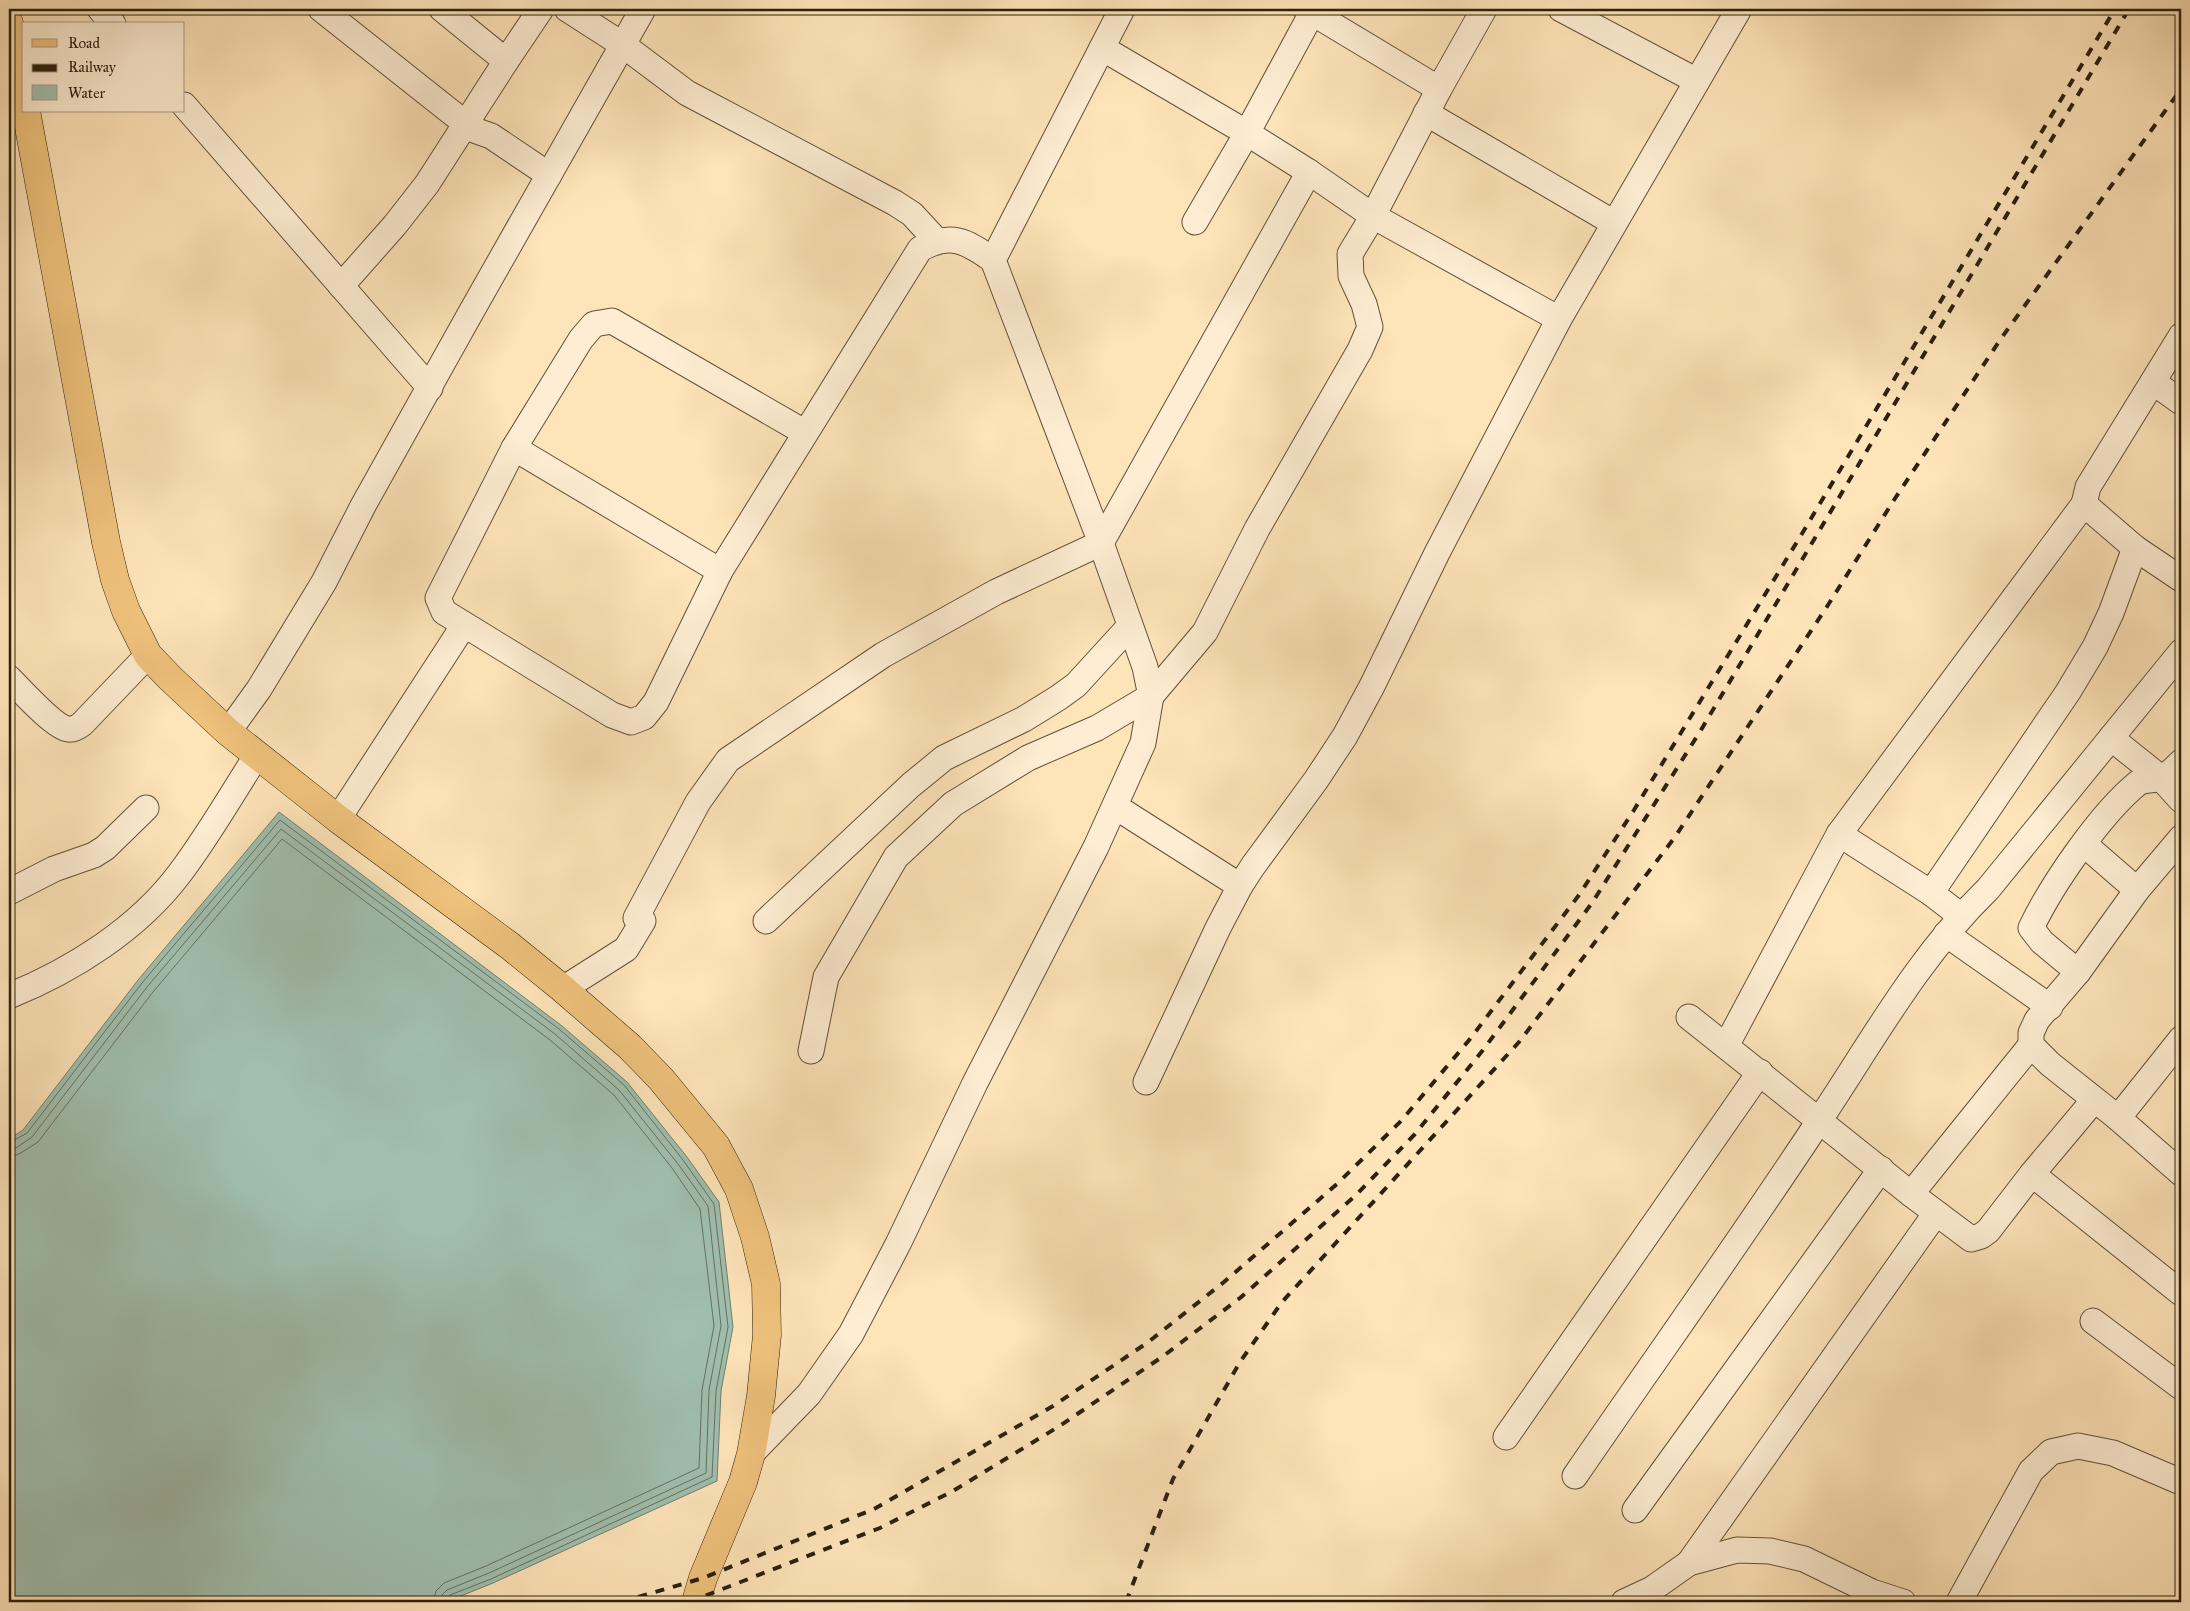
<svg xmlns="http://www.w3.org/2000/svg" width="2190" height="1611" viewBox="0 0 2190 1611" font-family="'IM FELL Great Primer',serif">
  <rect width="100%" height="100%" fill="#fee4b9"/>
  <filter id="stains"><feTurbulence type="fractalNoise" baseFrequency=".004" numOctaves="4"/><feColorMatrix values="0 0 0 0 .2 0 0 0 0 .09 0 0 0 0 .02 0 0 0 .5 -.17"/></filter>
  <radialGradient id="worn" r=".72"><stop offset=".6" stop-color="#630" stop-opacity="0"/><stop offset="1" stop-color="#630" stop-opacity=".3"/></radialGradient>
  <polygon fill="#a0bfaf" stroke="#727f6f" points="279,812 562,1026 627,1082 687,1157 719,1202 733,1327 721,1391 717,1481 493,1583 446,1602 9,1602 9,1139 23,1130 138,980"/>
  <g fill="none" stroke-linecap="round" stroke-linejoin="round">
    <g stroke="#66705f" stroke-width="1">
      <polyline points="9,1143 27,1133 142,983 280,820 559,1029 624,1085 683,1160 714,1204 728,1327 716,1391 712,1477 491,1579 450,1595 447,1602"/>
      <polyline points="9,1149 16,1148 32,1137 147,987 281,829 555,1034 619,1090 678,1164 708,1206 721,1326 709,1390 706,1473 489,1573 447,1590 442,1595 440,1602"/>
      <polyline points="9,1157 19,1154 38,1142 153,992 282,839 550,1040 614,1095 672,1168 700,1209 714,1326 702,1390 699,1468 486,1566 444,1583 436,1591 433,1602"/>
    </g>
    <defs>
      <g id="minor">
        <polyline points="100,9 113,24"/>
        <polyline points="321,9 466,124 474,130 491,136 549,175"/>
        <polyline points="567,9 623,45 687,93 895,203 912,214 936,240"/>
        <polyline points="1306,9 1439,89"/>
        <polyline points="1561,9 1697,81"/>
        <polyline points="1102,48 1247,133 1309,172 1373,216 1559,319"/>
        <polyline points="506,61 541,9"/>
        <polyline points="184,105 430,388"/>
        <polyline points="1426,113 1614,223"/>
        <polyline points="1195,222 1247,133 1314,9"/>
        <polyline points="341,286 395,225 427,184 506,61 442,9"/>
        <polyline points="2181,336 2088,487 2084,504 2135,548 2181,579"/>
        <polyline points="2153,382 2181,402"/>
        <path d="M804 432 612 321 594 324 581 339 514 448 438 598 444 612 612 715 631 722 644 717 656 702 720 571 920 249C951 232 966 241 993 260"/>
        <polyline points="514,448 720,571"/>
        <path d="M9 678C20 689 54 727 68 729 73 730 78 727 82 724L148 655"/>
        <polyline points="228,732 259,689 324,582 364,504 470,314 643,9"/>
        <polyline points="2111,738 2161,778 2181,800"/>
        <polyline points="1116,807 1240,886"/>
        <polyline points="338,819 464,625"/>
        <polyline points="1839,834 1931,893 1961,916"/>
        <polyline points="2181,838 2137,890 2078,972 2037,1020 2031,1033 2031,1045 2050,1064 2118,1118 2181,1173"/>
        <polyline points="2084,844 2137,890"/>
        <polyline points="9,892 54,869 94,855 105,848 146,808"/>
        <polyline points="1931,893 2068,692 2095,647 2111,613 2135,548"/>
        <polyline points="636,918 698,802 728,760 883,655 996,592 1101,543 1309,172"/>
        <polyline points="766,921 911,785 944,758 1024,719 1058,698 1076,685 1129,627"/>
        <polyline points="1946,934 2050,1007"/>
        <path d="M2078 972 2042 942 2031 928C2052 884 2101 813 2138 783 2144 779 2152 781 2160 778 2168 776 2175 768 2181 762"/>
        <polyline points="563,989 626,949 643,921"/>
        <path d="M9 996C73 970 138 929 180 873 208 836 232 794 257 755"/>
        <polyline points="1689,1017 1911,1194 1971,1239 1981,1236 1988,1231 2032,1174 2094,1100"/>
        <polyline points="1726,1046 1839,834 2084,504"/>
        <polyline points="811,1051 826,977 896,857 953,804 1028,758 1097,728 1151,696 1205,632 1257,529 1360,350 1370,327 1364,304 1351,276 1350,254 1373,216 1439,89 1484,9"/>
        <polyline points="1146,1082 1218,928 1240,886 1253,866 1316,780 1345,736 1372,686 1437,553 1559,319 1739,9"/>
        <polyline points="2118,1118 2181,1039"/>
        <polyline points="2032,1174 2181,1293"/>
        <polyline points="1911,1194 2031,1045"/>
        <polyline points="2093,1321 2181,1387"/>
        <polyline points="1506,1437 1760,1072"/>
        <polyline points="751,1454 809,1394 851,1334 898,1244 975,1083 1096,847 1143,743 1151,696 1145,667 1101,543 993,260 1122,9"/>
        <path d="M1575 1476C1656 1358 1740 1241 1819 1121 1873 1040 1918 957 1988 889L2181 652"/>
        <polyline points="1635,1510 1881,1169"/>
        <polyline points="1689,1563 1936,1213"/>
        <polyline points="1624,1602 1652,1589 1689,1563 1737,1550 1770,1551 1804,1559 1872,1592 1903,1602"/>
        <polyline points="1959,1602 2031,1471 2051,1452 2078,1446 2113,1453 2181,1482"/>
      </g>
      <g id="major">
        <polyline points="9,23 24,99"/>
        <polyline points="26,111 106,542 115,580 126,611 148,655 170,678 228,732 338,819 510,946 563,989 630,1047 661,1079 716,1146 739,1189 755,1237 766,1284 767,1335 761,1396 751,1454 743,1482 703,1578 696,1602"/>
      </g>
    </defs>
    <use href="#minor" stroke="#60513a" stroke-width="27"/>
    <use href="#major" stroke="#2c200f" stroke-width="29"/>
    <use href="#minor" stroke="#feedd2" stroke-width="25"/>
    <use href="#major" stroke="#efc27c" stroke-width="28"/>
    <g stroke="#2c200f" stroke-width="4" stroke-dasharray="9 9" stroke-linecap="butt">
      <polyline points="621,1602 703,1578 874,1509 1053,1406 1147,1343 1224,1282 1337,1184 1401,1121 1470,1039 1579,895 1634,810 1803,532 2115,9"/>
      <polyline points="689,1602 880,1528 953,1491 1058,1427 1162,1357 1240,1298 1355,1196 1415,1134 1483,1050 1592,903 1701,730 2129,9"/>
      <polyline points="1126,1602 1173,1479 1240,1362 1282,1302 1519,1042 1675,837 1828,605 1894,500 2000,340 2181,89"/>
    </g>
  </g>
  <rect width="2190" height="1611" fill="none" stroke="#fee4b9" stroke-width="30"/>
  <rect x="10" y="10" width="2170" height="1591" fill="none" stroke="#2c200f" stroke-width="2.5"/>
  <rect x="15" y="15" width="2160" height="1581" fill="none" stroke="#2c200f"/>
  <rect x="22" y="22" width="162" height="90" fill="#feedd2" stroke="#aa9b84"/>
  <rect x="32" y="39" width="25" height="8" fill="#efc27c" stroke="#aa9b84"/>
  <text x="68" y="48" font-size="15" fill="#2c200f">Road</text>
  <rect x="32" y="64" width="25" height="8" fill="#2c200f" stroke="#aa9b84"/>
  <text x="68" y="72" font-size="15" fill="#2c200f">Railway</text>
  <rect x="32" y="85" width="25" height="15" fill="#a0bfaf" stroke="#aa9b84"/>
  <text x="68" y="98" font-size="15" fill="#2c200f">Water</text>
  <rect width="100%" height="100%" filter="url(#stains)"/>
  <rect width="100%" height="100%" fill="url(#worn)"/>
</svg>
